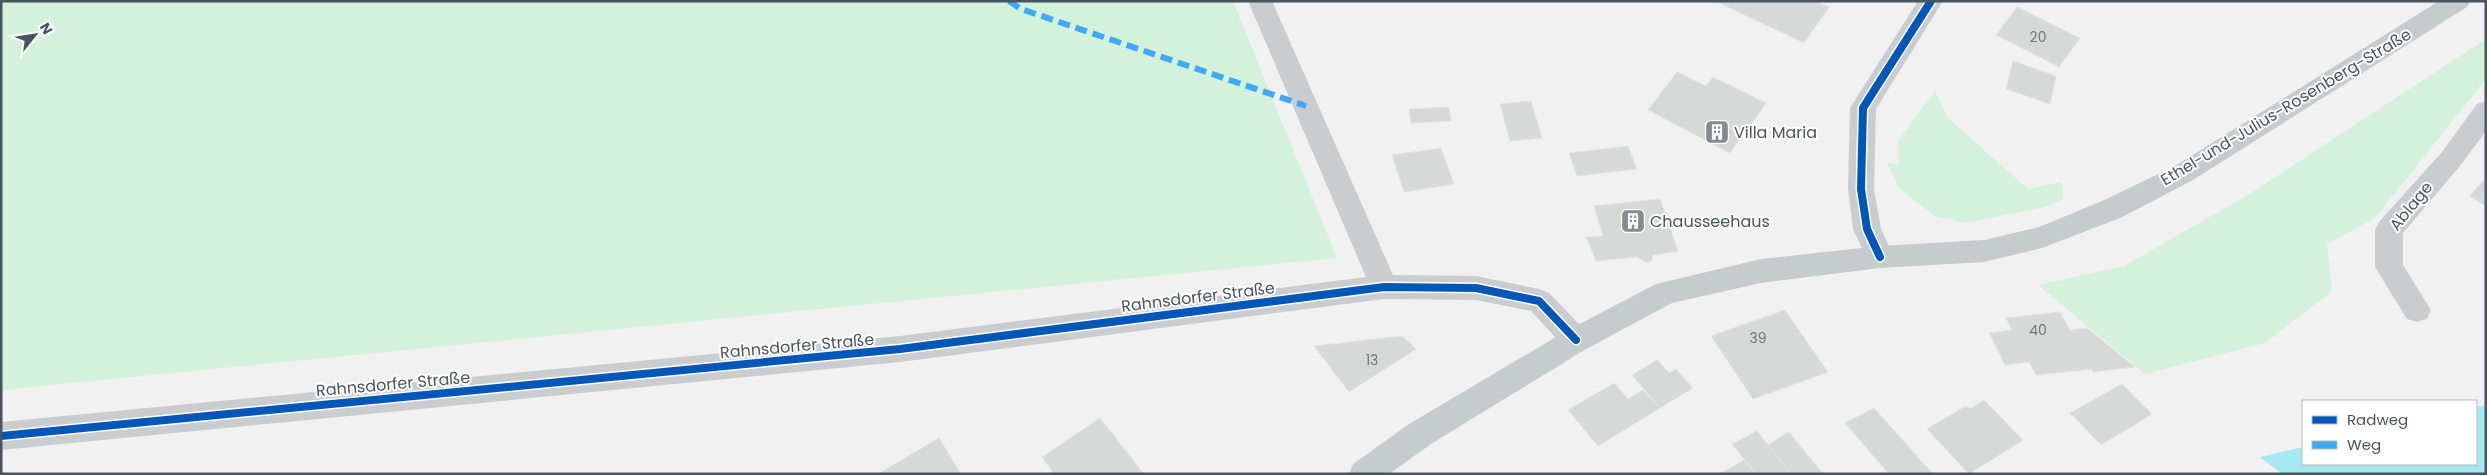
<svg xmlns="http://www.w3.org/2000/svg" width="2487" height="475" viewBox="0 0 2487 475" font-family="Poppins,sans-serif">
  <rect width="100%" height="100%" fill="#f1f1f1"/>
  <g fill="#d4f1dc">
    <polygon points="1,1 1233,1 1337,258 1,390"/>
    <polygon points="2486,39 2486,79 2375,218 2327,244 2332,291 2265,343 2145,374 2038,285 2124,266 2248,195"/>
    <polygon points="1935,91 1948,118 2028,189 2061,182 2064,199 2045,207 1966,223 1935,216 1900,189 1887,163 1899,164 1898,141"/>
  </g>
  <polygon fill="#a7e9f0" points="2486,405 2486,474 2282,474 2260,457 2303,447 2303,464 2476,464 2476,407"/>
  <g fill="#d7d9d9" stroke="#e2e3e3">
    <polygon points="1715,1 1816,1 1829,7 1804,43"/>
    <polygon points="2017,7 2080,38 2059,67 1996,35"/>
    <polygon points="2013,61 2056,76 2050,104 2006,89"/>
    <polygon points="1677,72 1706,86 1713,77 1766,103 1730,153 1648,110"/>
    <polygon points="1531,101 1542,138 1510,141 1500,104"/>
    <polygon points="1449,107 1451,121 1411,123 1409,109"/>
    <polygon points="1628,146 1637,169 1577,176 1569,153"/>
    <polygon points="1441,148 1454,184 1404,192 1392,155"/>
    <polygon points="2486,178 2486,206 2469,196"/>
    <polygon points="1660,199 1678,251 1653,255 1652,260 1647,263 1637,257 1596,261 1586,237 1603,236 1594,206"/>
    <polygon points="1785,310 1828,372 1753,399 1711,336"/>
    <polygon points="2060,312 2070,330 2087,328 2135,367 2093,372 2092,369 2036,375 2029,362 2005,365 1989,333 2012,330 2006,318"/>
    <polygon points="1402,336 1416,349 1349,392 1314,346"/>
    <polygon points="1657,360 1669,373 1676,369 1693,388 1660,408 1632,375"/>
    <polygon points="1614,383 1628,399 1643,390 1660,408 1598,446 1568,410"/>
    <polygon points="2122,384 2152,414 2101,445 2070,413"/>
    <polygon points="1984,400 2023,440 1969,474 1927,429 1964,407 1972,408"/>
    <polygon points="1874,408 1933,474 1889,474 1845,423"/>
    <polygon points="1100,418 1144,474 1054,474 1042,457"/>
    <polygon points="1757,431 1768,445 1791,474 1756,474 1732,444"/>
    <polygon points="1789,432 1823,474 1791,474 1768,445"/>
    <polygon points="939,438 961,474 878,474"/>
    <polygon points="1744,460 1756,474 1720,474"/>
  </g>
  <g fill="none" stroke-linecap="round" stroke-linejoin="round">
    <g fill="#cacdcf" fill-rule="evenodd">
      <polygon points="1248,1 1272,1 1393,275 1476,276 1539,289 1549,293 1586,331 1590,340 1586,349 1576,352 1566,349 1531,311 1476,300 1384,299 900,362 1,450 1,422 900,336 1366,277"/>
      <polygon points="1918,1 1943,1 1876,109 1874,189 1881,229 1894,257 1890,265 1880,268 1870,265 1853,229 1848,189 1850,108"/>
      <polygon points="2486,101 2486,131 2460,166 2403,233 2403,265 2431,310 2427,319 2417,322 2407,319 2375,267 2375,230 2379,222 2442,152 2477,104"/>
    </g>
    <polygon fill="#c6cbcd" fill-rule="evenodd" points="2439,1 2470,1 2467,7 2193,180 2120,218 2042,248 1984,262 1880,268 1761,283 1672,303 1586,349 1431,444 1389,474 1349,474 1353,464 1409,424 1566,331 1656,284 1761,259 1880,246 1984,240 2039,227 2100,202 2175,166"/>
    <polyline stroke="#3fa9f5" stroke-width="6" stroke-dasharray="12 6" stroke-linecap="butt" points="1009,1 1021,9 1306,106"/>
    <defs>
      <g id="cycleway">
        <polyline points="1880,257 1867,229 1861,189 1863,108 1931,1"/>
        <polyline points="1,436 900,349 1384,287 1476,288 1539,301 1576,340"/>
      </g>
    </defs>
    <use href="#cycleway" stroke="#fff" stroke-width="11"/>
    <use href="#cycleway" stroke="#0057b8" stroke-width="8"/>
  </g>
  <defs>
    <symbol id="building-square" viewBox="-11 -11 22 22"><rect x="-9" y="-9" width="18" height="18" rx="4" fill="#828c91" stroke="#fff"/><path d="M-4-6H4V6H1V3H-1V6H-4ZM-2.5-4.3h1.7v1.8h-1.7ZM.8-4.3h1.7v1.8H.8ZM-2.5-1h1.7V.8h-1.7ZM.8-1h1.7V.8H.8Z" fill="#fff"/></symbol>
  </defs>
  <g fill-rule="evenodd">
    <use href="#building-square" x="1703" y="118" width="28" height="28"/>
    <use href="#building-square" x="1619" y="207" width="28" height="28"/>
  </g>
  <g text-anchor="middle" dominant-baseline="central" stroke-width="4" stroke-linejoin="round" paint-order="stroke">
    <g font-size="14" fill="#6c787e">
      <text x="2038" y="37">20</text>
      <text x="2038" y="330">40</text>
      <text x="1758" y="338">39</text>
      <text x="1372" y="360">13</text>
    </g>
    <g font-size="16" fill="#47565e" stroke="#fff">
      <text transform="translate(2286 107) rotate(-31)">Ethel-und-Julius-Rosenberg-Straße</text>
      <text transform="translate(2411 206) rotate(-51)">Ablage</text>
      <text transform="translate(1198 297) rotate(-7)">Rahnsdorfer Straße</text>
      <text transform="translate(797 346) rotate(-5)">Rahnsdorfer Straße</text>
      <text transform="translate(393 384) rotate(-5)">Rahnsdorfer Straße</text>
    </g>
    <g font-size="16" fill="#47565e" stroke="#fff" text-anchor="start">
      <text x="1734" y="132">Villa Maria</text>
      <text x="1650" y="221">Chausseehaus</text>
    </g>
  </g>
  <rect width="2487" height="475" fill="none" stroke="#47565e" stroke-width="5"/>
  <rect x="2302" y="400" width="175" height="65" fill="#ffffff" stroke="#b5bbbf"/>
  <rect x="2312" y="416" width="25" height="8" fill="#0057b8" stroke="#b5bbbf"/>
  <text x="2347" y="425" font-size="15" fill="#47565e">Radweg</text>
  <rect x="2312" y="441" width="25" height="8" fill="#3fa9f5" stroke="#b5bbbf"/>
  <text x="2347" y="450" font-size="15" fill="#47565e">Weg</text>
  <g transform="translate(35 35) rotate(60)" stroke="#ffffff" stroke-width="4" paint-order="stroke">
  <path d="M0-4L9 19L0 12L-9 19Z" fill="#47565e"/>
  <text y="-8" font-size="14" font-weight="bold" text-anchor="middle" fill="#47565e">N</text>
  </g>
</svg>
